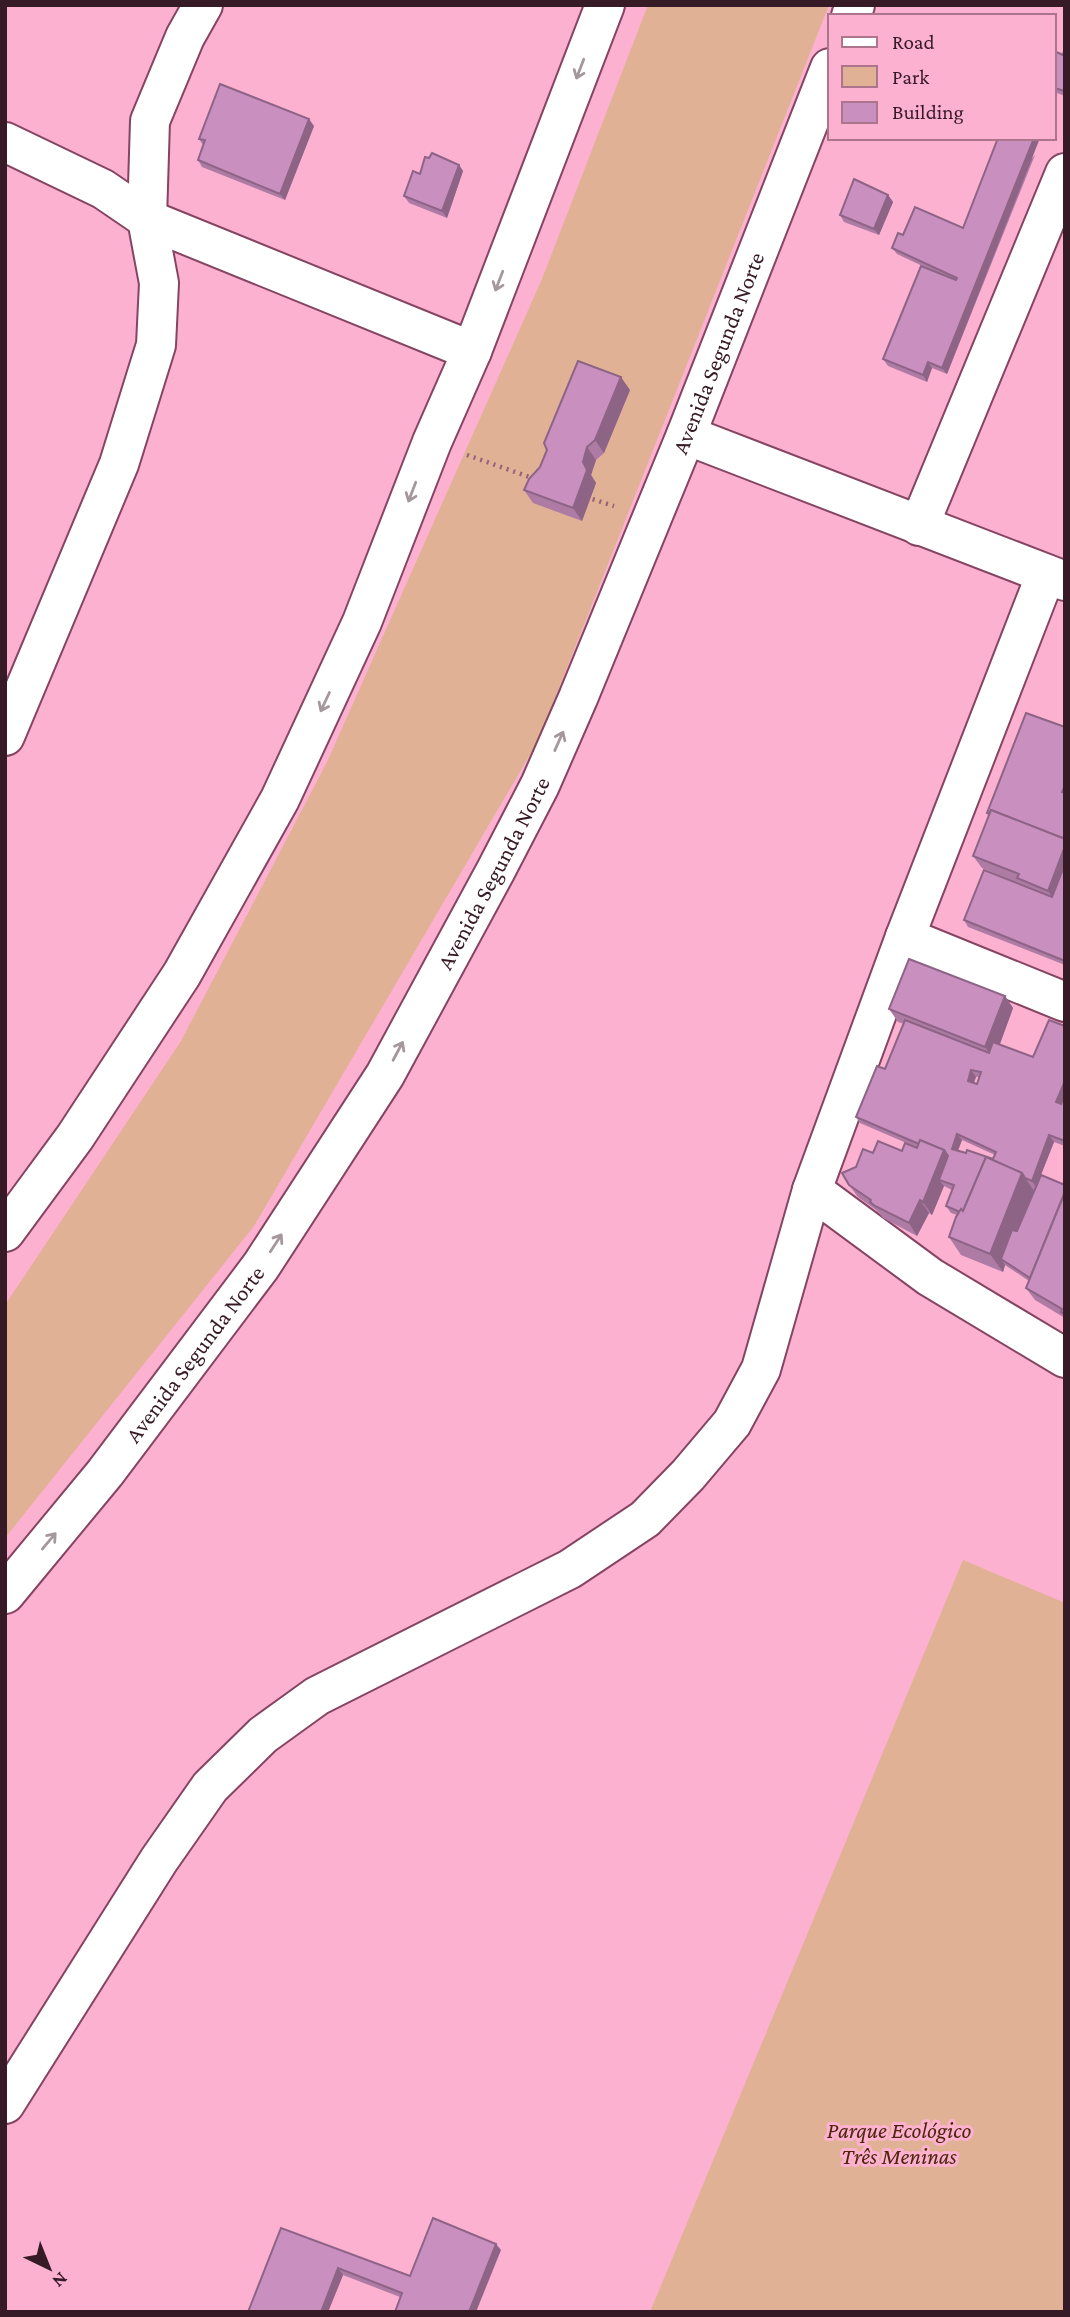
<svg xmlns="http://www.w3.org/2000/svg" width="1070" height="2317" viewBox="0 0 1070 2317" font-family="'Crimson Pro',serif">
  <rect width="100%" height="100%" fill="#fcb1d0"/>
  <g fill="#e0b194">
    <polygon points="648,5 829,5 538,741 254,1226 5,1538 5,1305 181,1041 327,762 542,279"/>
    <polygon points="963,1560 1065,1603 1065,2312 650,2312"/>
  </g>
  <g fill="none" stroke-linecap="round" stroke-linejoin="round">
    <defs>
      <g id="street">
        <polyline points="686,435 1065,581"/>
        <polyline points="919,526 1065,173"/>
        <polyline points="5,736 119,464 156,345 159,283 147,219 150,121 185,37 203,5"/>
        <polyline points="905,937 1065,1002"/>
        <polyline points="812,1190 930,1277 1065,1358"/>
        <polyline points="5,2104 159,1860 210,1787 263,1735 317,1696 570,1569 645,1519 688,1475 732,1423 761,1369 812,1190 905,937 1046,574"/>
      </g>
      <g id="secondary">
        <polyline points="851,16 855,5"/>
        <polyline points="5,142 103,189 147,219 472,351"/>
        <polyline points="5,1232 75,1137 182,974 280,799 362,622 432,442 472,351 605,5"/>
        <path id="s1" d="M5 1594 105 1473 261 1266 385 1075 496 870 540 785 578 698 686 435 830 68"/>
      </g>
    </defs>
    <use href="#street" stroke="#854462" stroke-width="42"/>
    <use href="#secondary" stroke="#854462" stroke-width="42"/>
    <g stroke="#946176" stroke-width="4.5" stroke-dasharray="2 5" stroke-linecap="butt">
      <polyline points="467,455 535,479"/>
      <polyline points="586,497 614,506"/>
    </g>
    <use href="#street" stroke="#fff" stroke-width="38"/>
    <use href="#secondary" stroke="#fff" stroke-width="38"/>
  </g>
  <g fill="#ad7ba4" fill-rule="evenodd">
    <polygon points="1054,51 1063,55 1065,52 1065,96 1057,93 1054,100"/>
    <polygon points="314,126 285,200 202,167 198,160 203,145 199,139"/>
    <polygon points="1035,155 947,374 932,368 927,382 888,366 883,359 933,271 897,254 892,248 903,235 963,228"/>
    <polygon points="459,165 463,171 447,218 409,203 404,196 420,174"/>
    <polygon points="888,195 893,202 879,235 844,222 840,215"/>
    <polygon points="630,390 604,453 596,460 591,475 596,483 582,521 533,503 524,490"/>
    <polygon points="1065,727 1065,965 968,927 964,920 1022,885 982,868 973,856 989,815 987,813"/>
    <path d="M1005 996 1013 1008 1000 1044 1033 1057 1065 1026V1146L1054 1142 1041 1175 1065 1185V1318L1035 1300 1026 1288 1029 1281 1005 1265 1003 1272 961 1255 949 1237 957 1215 951 1213 946 1206 952 1190 944 1186 932 1215 929 1213 917 1236 883 1218 876 1210 858 1197 849 1185 856 1167 873 1153 902 1151 918 1148 860 1123 856 1117 885 1069 904 1024 898 1022 889 1009ZM976 1077H979L977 1084 974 1083ZM962 1140 995 1155 993 1159 958 1151Z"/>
    <polygon points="281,2228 410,2276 501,2250 400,2297 343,2275 328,2312 248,2312"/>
  </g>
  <g fill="#8d6486">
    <polygon points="309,119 314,126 285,200 280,194"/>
    <polygon points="1034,138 1040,138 947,374 942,368"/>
    <polygon points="459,165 463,171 447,218 442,211"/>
    <polygon points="888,195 893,202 879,235 874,229"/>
    <polygon points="928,362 932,368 927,382 923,375"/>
    <polygon points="621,377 630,390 604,453 595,440"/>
    <polygon points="587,447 596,460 591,475 596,483 582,521 573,508 583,462"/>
    <polygon points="1065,846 1065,882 1057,903 1048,891"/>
    <polygon points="1005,996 1013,1008 994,1060 985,1047"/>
    <polygon points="971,1070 976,1077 972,1087 968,1081"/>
    <polygon points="1064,1083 1065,1085 1065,1099 1061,1108 1056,1102"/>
    <polygon points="957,1134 962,1140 956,1155 952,1149"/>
    <polygon points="1049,1135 1054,1142 1036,1187 1032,1181"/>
    <polygon points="944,1150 953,1163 939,1180 944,1186 932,1215 923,1202"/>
    <polygon points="1022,1173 1034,1191 1006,1263 1001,1259 1005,1265 1003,1272 990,1254"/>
    <polygon points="920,1200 929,1213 917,1236 909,1223"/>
    <polygon points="496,2244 501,2250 476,2312 469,2312"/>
    <polygon points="338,2268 343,2275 328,2312 321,2312"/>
  </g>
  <g fill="#c98fbf" stroke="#8d6486" stroke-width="2" fill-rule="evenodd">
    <polygon points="1054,51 1063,55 1064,51 1065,52 1065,91 1054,88"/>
    <polygon points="220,84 309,119 280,194 198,160 205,140 199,139"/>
    <polygon points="998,138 1034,138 942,368 928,362 923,375 883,359 921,266 956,280 957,278 892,248 898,233 903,235 915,207 963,228"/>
    <polygon points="432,153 459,165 442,211 404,196 413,171 420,174 425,157 429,158"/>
    <polygon points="854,179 888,195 874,229 840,215"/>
    <polygon points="578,361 621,377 595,440 587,447 583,462 587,470 573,508 524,490 529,479 540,467 547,450 544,443"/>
    <polygon points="1026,713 1065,727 1065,786 1062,792 1065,793 1065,839 991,810 989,814 987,813"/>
    <polygon points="991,810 1065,839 1065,846 1048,891 1017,878 1019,874 973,856"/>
    <polygon points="1065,864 1065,961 964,920 984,870 1052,897"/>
    <polygon points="909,959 1005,996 985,1047 889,1009"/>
    <path d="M905 1020 989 1053 993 1042 1033 1057 1049 1020 1065 1026V1084L1064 1083 1056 1102 1061 1104 1065 1095V1141L1049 1135 1032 1181 1025 1178 1022 1173 986 1157 963 1211 961 1209 960 1212 946 1206 954 1185 939 1180 948 1156 944 1150 920 1140 919 1144 856 1117 877 1066 885 1069ZM971 1070 981 1072 977 1084 968 1081ZM957 1134 996 1152 993 1159 967 1150 966 1153 952 1149Z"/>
    <polygon points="920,1140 944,1150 923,1202 920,1200 909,1223 875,1206 870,1202 871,1200 849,1185 842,1173 856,1167 863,1149 873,1153 878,1141 902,1151 905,1143 917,1148"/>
    <polygon points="986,1157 1022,1173 990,1254 949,1237 956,1217 961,1209 963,1211"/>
    <polygon points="1041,1175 1065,1185 1065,1192 1030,1278 1001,1259 1012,1230 1017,1231"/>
    <polygon points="1065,1192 1065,1314 1061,1312 1062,1309 1026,1288"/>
    <polygon points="433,2218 496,2244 469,2312 395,2312 402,2293 338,2268 321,2312 248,2312 281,2228 410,2276"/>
  </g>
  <defs><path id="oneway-shaft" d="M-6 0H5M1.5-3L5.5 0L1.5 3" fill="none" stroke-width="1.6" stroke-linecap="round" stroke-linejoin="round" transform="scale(1.75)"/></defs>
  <g stroke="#a5989d">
    <use href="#oneway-shaft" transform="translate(580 69) rotate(111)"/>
    <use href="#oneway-shaft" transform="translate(499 281) rotate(111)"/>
    <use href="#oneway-shaft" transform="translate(412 492) rotate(111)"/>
    <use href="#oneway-shaft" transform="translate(325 702) rotate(115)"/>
    <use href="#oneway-shaft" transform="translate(559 741) rotate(-66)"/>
    <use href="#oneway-shaft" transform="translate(398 1051) rotate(-62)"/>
    <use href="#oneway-shaft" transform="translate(276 1243) rotate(-57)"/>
    <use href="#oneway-shaft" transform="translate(49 1541) rotate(-50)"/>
  </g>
  <g text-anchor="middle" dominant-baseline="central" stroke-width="6" stroke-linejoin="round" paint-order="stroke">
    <g font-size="23" fill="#361a26" stroke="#fcb1d0">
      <text stroke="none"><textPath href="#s1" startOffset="1440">Avenida Segunda Norte</textPath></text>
      <text stroke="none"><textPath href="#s1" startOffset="873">Avenida Segunda Norte</textPath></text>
      <text stroke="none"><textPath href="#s1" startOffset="306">Avenida Segunda Norte</textPath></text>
    </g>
    <g font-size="23" font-style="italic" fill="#4d260a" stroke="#fcb1d0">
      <text x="899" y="2130">Parque Ecológico<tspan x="899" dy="26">Três Meninas</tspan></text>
    </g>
  </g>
  <rect width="1070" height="2317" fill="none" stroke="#361a26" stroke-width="14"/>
  <rect x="828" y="14" width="228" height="126" fill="#fcb1d0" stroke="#ad758c" stroke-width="2"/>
  <rect x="842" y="37" width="35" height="10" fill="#ffffff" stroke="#ad758c" stroke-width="2"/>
  <text x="892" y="49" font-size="21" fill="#361a26">Road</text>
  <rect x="842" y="66" width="35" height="21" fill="#e0b194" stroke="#ad758c" stroke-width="2"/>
  <text x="892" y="84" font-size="21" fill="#361a26">Park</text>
  <rect x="842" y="102" width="35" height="21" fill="#c98fbf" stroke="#ad758c" stroke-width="2"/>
  <text x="892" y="119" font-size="21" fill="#361a26">Building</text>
  <g transform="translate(49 2268) rotate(137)" stroke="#fcb1d0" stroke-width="5" paint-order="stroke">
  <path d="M0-5L12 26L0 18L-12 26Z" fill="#361a26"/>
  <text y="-10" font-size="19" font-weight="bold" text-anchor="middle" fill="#361a26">N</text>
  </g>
</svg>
